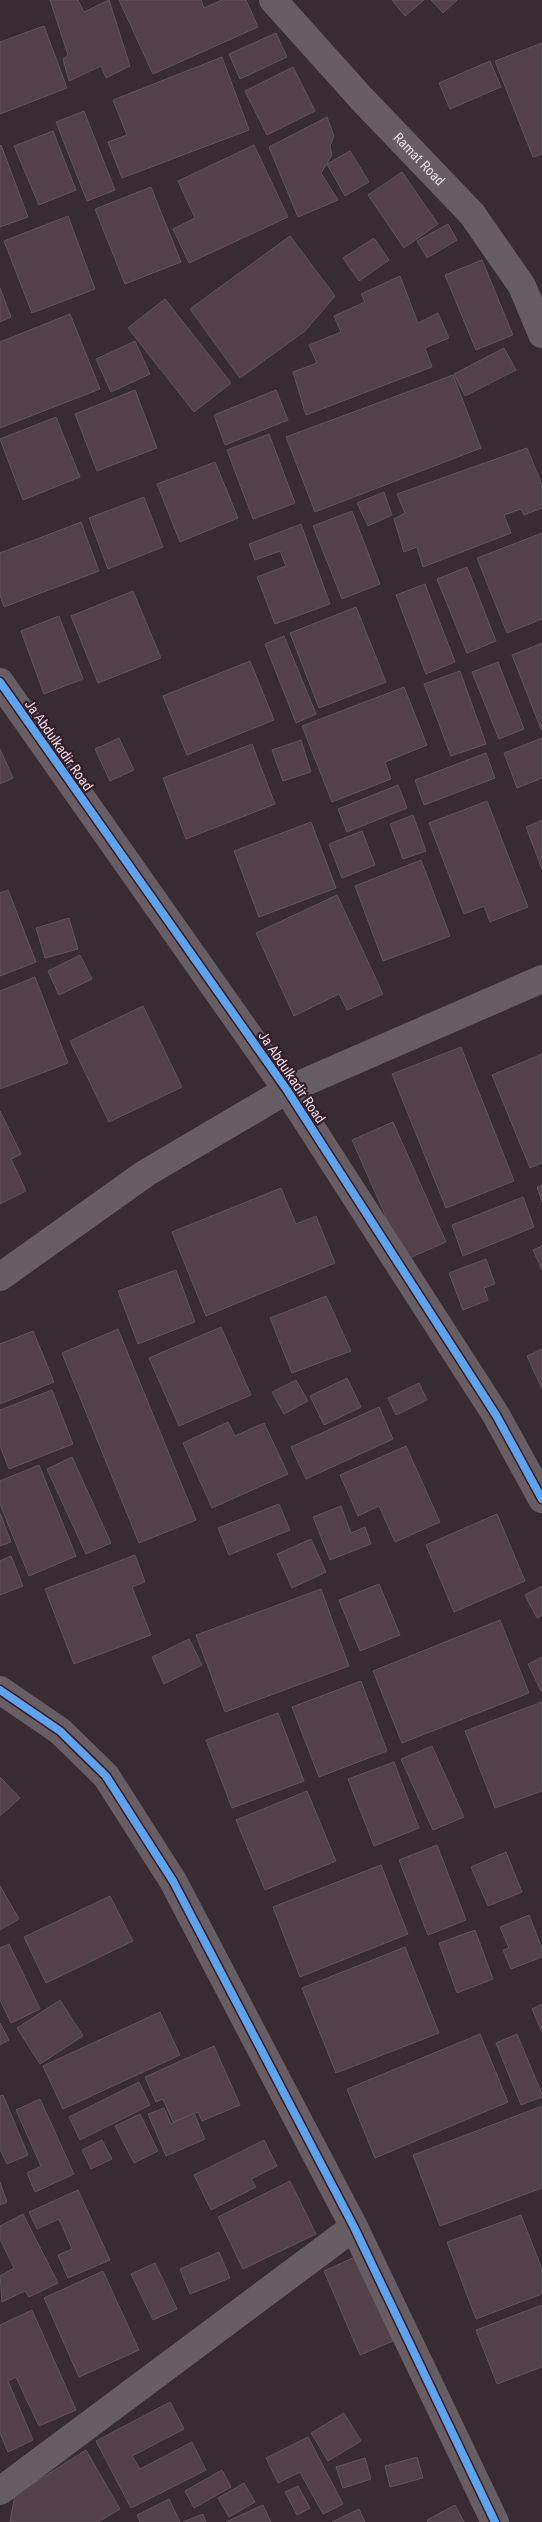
<svg xmlns="http://www.w3.org/2000/svg" width="542" height="2522" viewBox="0 0 542 2522" font-family="'Roboto Condensed',sans-serif">
  <rect width="100%" height="100%" fill="#382b31"/>
  <g fill="#534049" stroke="#61555a">
    <polygon points="50,0 78,0 84,12 109,0 130,66 106,78 101,66 69,81 63,59 68,55"/>
    <polygon points="119,0 201,0 204,8 222,0 246,0 258,27 153,74"/>
    <polygon points="392,0 424,0 405,16"/>
    <polygon points="431,0 457,0 443,13"/>
    <polygon points="44,26 67,88 0,114 0,42"/>
    <polygon points="276,33 287,57 240,79 229,54"/>
    <polygon points="542,43 542,154 533,157 495,61"/>
    <polygon points="222,57 249,130 122,178 108,142 127,135 113,100"/>
    <polygon points="490,61 501,87 450,109 439,83"/>
    <polygon points="293,67 315,111 267,135 245,91"/>
    <polygon points="84,111 115,190 87,201 56,122"/>
    <polygon points="327,117 334,136 330,146 332,155 321,173 338,200 298,217 269,147"/>
    <polygon points="53,131 76,190 39,205 14,146"/>
    <polygon points="1,145 28,217 0,227 0,146"/>
    <polygon points="254,145 288,217 189,263 173,229 195,218 178,181"/>
    <polygon points="350,151 369,182 345,196 327,164"/>
    <polygon points="402,172 438,224 404,248 368,195"/>
    <polygon points="151,187 181,262 125,284 95,209"/>
    <polygon points="68,216 95,289 32,313 4,241"/>
    <polygon points="448,224 457,240 427,258 417,241"/>
    <polygon points="290,236 335,296 305,331 240,378 190,309"/>
    <polygon points="374,238 389,260 359,281 343,258"/>
    <polygon points="482,260 513,335 476,350 445,275"/>
    <polygon points="400,276 418,323 438,313 449,338 425,348 432,367 306,415 293,372 317,363 309,345 341,332 334,316 365,302 361,294"/>
    <polygon points="0,288 11,317 0,322"/>
    <polygon points="165,299 231,383 194,412 128,328"/>
    <polygon points="70,314 100,389 0,428 0,342"/>
    <polygon points="135,341 150,374 111,392 96,359"/>
    <polygon points="504,348 516,370 465,396 454,374"/>
    <polygon points="453,375 481,448 315,512 286,437"/>
    <polygon points="135,390 157,448 97,471 75,414"/>
    <polygon points="276,390 288,420 225,445 214,415"/>
    <polygon points="56,417 80,477 23,500 0,439"/>
    <polygon points="269,434 295,503 253,519 227,450"/>
    <polygon points="527,448 542,485 542,508 524,515 521,509 504,515 511,533 423,567 417,547 404,552 394,519 405,513 397,494"/>
    <polygon points="215,462 238,518 180,542 157,484"/>
    <polygon points="384,492 392,515 368,526 357,503"/>
    <polygon points="144,497 163,547 108,569 89,518"/>
    <polygon points="352,511 380,584 342,599 313,526"/>
    <polygon points="81,522 99,571 4,607 0,595 0,553"/>
    <polygon points="301,524 330,604 275,624 257,577 286,566 280,551 255,560 249,544"/>
    <polygon points="542,533 542,619 507,633 477,558"/>
    <polygon points="467,567 496,641 467,653 437,579"/>
    <polygon points="425,584 455,662 426,674 396,595"/>
    <polygon points="133,591 161,658 98,683 71,616"/>
    <polygon points="356,607 386,682 319,708 290,633"/>
    <polygon points="59,616 83,679 44,694 21,631"/>
    <polygon points="284,636 316,714 296,723 265,644"/>
    <polygon points="542,643 542,729 541,729 512,655"/>
    <polygon points="250,661 274,720 187,755 163,696"/>
    <polygon points="498,662 524,729 499,739 472,672"/>
    <polygon points="460,671 486,744 451,756 424,684"/>
    <polygon points="404,687 427,745 385,762 391,779 332,802 302,726"/>
    <polygon points="119,738 134,770 110,781 95,749"/>
    <polygon points="542,738 542,778 517,788 504,753"/>
    <polygon points="301,740 311,772 283,781 272,750"/>
    <polygon points="252,744 275,804 186,839 163,778"/>
    <polygon points="0,749 13,778 0,784"/>
    <polygon points="486,753 495,778 424,805 415,780"/>
    <polygon points="398,785 407,808 347,832 338,809"/>
    <polygon points="487,801 528,907 490,922 484,906 464,914 429,823"/>
    <polygon points="413,815 426,851 403,859 390,824"/>
    <polygon points="542,820 542,869 526,827"/>
    <polygon points="311,822 336,888 259,917 234,851"/>
    <polygon points="362,831 375,865 342,878 329,844"/>
    <polygon points="421,860 450,936 383,961 355,886"/>
    <polygon points="8,890 36,962 0,976 0,893"/>
    <polygon points="337,895 383,994 347,1010 339,994 294,1016 256,933"/>
    <polygon points="69,918 78,949 45,958 36,928"/>
    <polygon points="80,955 92,979 59,995 48,971"/>
    <polygon points="35,977 68,1063 0,1089 0,991"/>
    <polygon points="143,1006 182,1087 109,1122 70,1041"/>
    <polygon points="461,1047 514,1181 446,1208 392,1074"/>
    <polygon points="542,1054 542,1163 530,1168 492,1075"/>
    <polygon points="0,1111 21,1154 11,1159 26,1191 0,1204"/>
    <polygon points="393,1122 446,1242 405,1260 352,1140"/>
    <polygon points="542,1185 542,1202 537,1187"/>
    <polygon points="281,1188 296,1224 316,1216 335,1263 206,1316 172,1232"/>
    <polygon points="523,1197 534,1227 463,1256 452,1225"/>
    <polygon points="542,1246 542,1270 533,1250"/>
    <polygon points="486,1259 495,1284 484,1288 488,1300 463,1310 449,1273"/>
    <polygon points="176,1270 195,1322 138,1344 118,1291"/>
    <polygon points="326,1296 351,1351 292,1373 270,1318"/>
    <polygon points="221,1327 251,1395 179,1426 149,1358"/>
    <polygon points="118,1329 196,1520 139,1543 62,1353"/>
    <polygon points="33,1331 54,1382 0,1404 0,1344"/>
    <polygon points="542,1349 542,1389 527,1356"/>
    <polygon points="347,1378 361,1407 324,1425 310,1396"/>
    <polygon points="296,1380 308,1401 284,1414 272,1392"/>
    <polygon points="419,1383 427,1400 396,1415 388,1398"/>
    <polygon points="52,1390 73,1444 9,1469 0,1446 0,1410"/>
    <polygon points="379,1407 393,1439 306,1479 291,1447"/>
    <polygon points="228,1422 235,1436 264,1423 288,1474 212,1508 183,1443"/>
    <polygon points="406,1446 440,1522 395,1542 379,1506 358,1516 340,1475"/>
    <polygon points="72,1457 111,1543 86,1554 47,1469"/>
    <polygon points="39,1465 76,1556 29,1576 0,1504 0,1481"/>
    <polygon points="279,1504 290,1530 229,1555 218,1528"/>
    <polygon points="341,1506 351,1533 365,1527 371,1544 330,1560 313,1517"/>
    <polygon points="0,1513 11,1542 0,1546"/>
    <polygon points="497,1514 525,1581 454,1612 426,1545"/>
    <polygon points="311,1539 326,1572 292,1588 277,1554"/>
    <polygon points="135,1555 145,1582 132,1587 151,1635 74,1664 45,1589"/>
    <polygon points="11,1556 23,1586 0,1595 0,1561"/>
    <polygon points="379,1584 400,1635 360,1651 339,1600"/>
    <polygon points="542,1586 542,1615 537,1618 525,1595"/>
    <polygon points="321,1589 349,1666 225,1712 196,1635"/>
    <polygon points="500,1620 529,1693 402,1743 373,1671"/>
    <polygon points="189,1639 202,1665 164,1684 152,1657"/>
    <polygon points="542,1657 542,1691 541,1691 528,1664"/>
    <polygon points="361,1681 387,1751 319,1777 292,1707"/>
    <polygon points="542,1702 542,1791 495,1808 465,1731"/>
    <polygon points="278,1713 304,1781 232,1808 206,1740"/>
    <polygon points="432,1746 464,1817 433,1830 401,1759"/>
    <polygon points="394,1762 419,1828 374,1846 348,1779"/>
    <polygon points="0,1777 20,1798 0,1816"/>
    <polygon points="307,1791 336,1861 265,1890 236,1820"/>
    <polygon points="437,1845 466,1920 428,1935 399,1860"/>
    <polygon points="506,1852 522,1892 488,1906 471,1867"/>
    <polygon points="381,1865 408,1934 300,1977 273,1907"/>
    <polygon points="0,1886 19,1919 0,1930"/>
    <polygon points="110,1896 133,1941 46,1983 24,1937"/>
    <polygon points="529,1915 542,1948 542,1957 511,1969 503,1950 509,1948 500,1927"/>
    <polygon points="475,1930 493,1979 457,1993 439,1943"/>
    <polygon points="9,1944 40,2009 11,2023 0,2000 0,1948"/>
    <polygon points="405,1947 439,2033 336,2073 302,1988"/>
    <polygon points="60,2000 83,2036 40,2064 17,2028"/>
    <polygon points="542,2004 542,2032 532,2009"/>
    <polygon points="160,2012 180,2055 63,2109 43,2066"/>
    <polygon points="0,2023 9,2040 0,2045"/>
    <polygon points="480,2034 508,2102 375,2158 347,2089"/>
    <polygon points="517,2034 542,2094 542,2097 521,2105 496,2043"/>
    <polygon points="214,2046 240,2105 202,2121 198,2112 173,2122 163,2099 156,2102 145,2077"/>
    <polygon points="139,2082 150,2105 80,2140 69,2117"/>
    <polygon points="3,2095 28,2155 7,2164 0,2149 0,2096"/>
    <polygon points="40,2099 74,2174 35,2192 27,2173 41,2166 16,2110"/>
    <polygon points="542,2106 542,2188 440,2226 413,2155"/>
    <polygon points="164,2108 171,2124 194,2113 205,2139 166,2156 148,2114"/>
    <polygon points="140,2114 158,2151 134,2163 115,2126"/>
    <polygon points="102,2140 112,2159 91,2169 82,2150"/>
    <polygon points="264,2140 277,2166 251,2179 256,2187 211,2210 194,2175"/>
    <polygon points="290,2181 316,2234 243,2269 218,2217"/>
    <polygon points="0,2182 7,2202 0,2205"/>
    <polygon points="78,2190 110,2260 68,2278 58,2255 72,2249 59,2219 37,2229 29,2212"/>
    <polygon points="23,2214 58,2283 29,2297 25,2291 2,2302 0,2276 14,2268 0,2239 0,2226"/>
    <polygon points="521,2215 542,2269 542,2294 476,2319 447,2242"/>
    <polygon points="219,2252 230,2278 190,2294 180,2269"/>
    <polygon points="355,2257 393,2341 360,2355 324,2271"/>
    <polygon points="155,2263 177,2309 153,2320 131,2274"/>
    <polygon points="103,2271 139,2350 79,2377 44,2298"/>
    <polygon points="542,2305 542,2367 497,2384 476,2330"/>
    <polygon points="32,2310 76,2410 39,2426 16,2377 8,2381 33,2440 8,2452 0,2433 0,2325"/>
    <polygon points="170,2402 184,2429 132,2456 140,2469 192,2442 206,2470 131,2508 96,2441"/>
    <polygon points="344,2413 361,2441 328,2461 311,2433"/>
    <polygon points="308,2437 343,2504 323,2514 300,2472 278,2483 266,2458"/>
    <polygon points="86,2450 120,2509 98,2522 10,2522 15,2495"/>
    <polygon points="417,2457 423,2478 390,2487 385,2466"/>
    <polygon points="365,2458 371,2479 343,2488 336,2467"/>
    <polygon points="222,2470 231,2487 194,2508 185,2491"/>
    <polygon points="244,2483 255,2502 229,2517 218,2498"/>
    <polygon points="298,2486 310,2508 297,2515 285,2492"/>
    <polygon points="169,2499 180,2522 140,2522 137,2515"/>
    <polygon points="263,2505 271,2522 226,2522"/>
    <polygon points="455,2505 464,2522 428,2522 427,2520"/>
    <polygon points="359,2509 365,2522 332,2522"/>
    <polygon points="203,2514 206,2522 183,2522"/>
  </g>
  <g fill="none" stroke-linecap="round" stroke-linejoin="round">
    <g stroke="#685d63" stroke-width="28">
      <path id="s1" d="M273 0 361 98 472 214 522 286 542 334"/>
      <polyline points="0,682 287,1090 496,1415 542,1499"/>
      <polyline points="0,1277 146,1173 287,1090 542,979"/>
      <polyline points="0,1690 60,1731 106,1776 173,1881 354,2227 495,2522"/>
      <polyline points="0,2491 354,2227"/>
    </g>
    <defs>
      <g id="cycleway">
        <polyline points="0,682 287,1090 496,1415 542,1499"/>
        <polyline points="0,1690 60,1731 106,1776 173,1881 354,2227 495,2522"/>
      </g>
    </defs>
    <use href="#cycleway" stroke="#331b27" stroke-width="11"/>
    <use href="#cycleway" stroke="#60a3ed" stroke-width="8"/>
  </g>
  <g text-anchor="middle" dominant-baseline="central" stroke-width="4.5" stroke-linejoin="round" paint-order="stroke">
    <g font-size="14" fill="#eedde4" stroke="#331b27">
      <text stroke="none"><textPath href="#s1" startOffset="216">Ramat Road</textPath></text>
      <text transform="translate(59 745) rotate(55)">Ja Abdulkadir Road</text>
      <text transform="translate(292 1077) rotate(56)">Ja Abdulkadir Road</text>
    </g>
  </g>
</svg>
